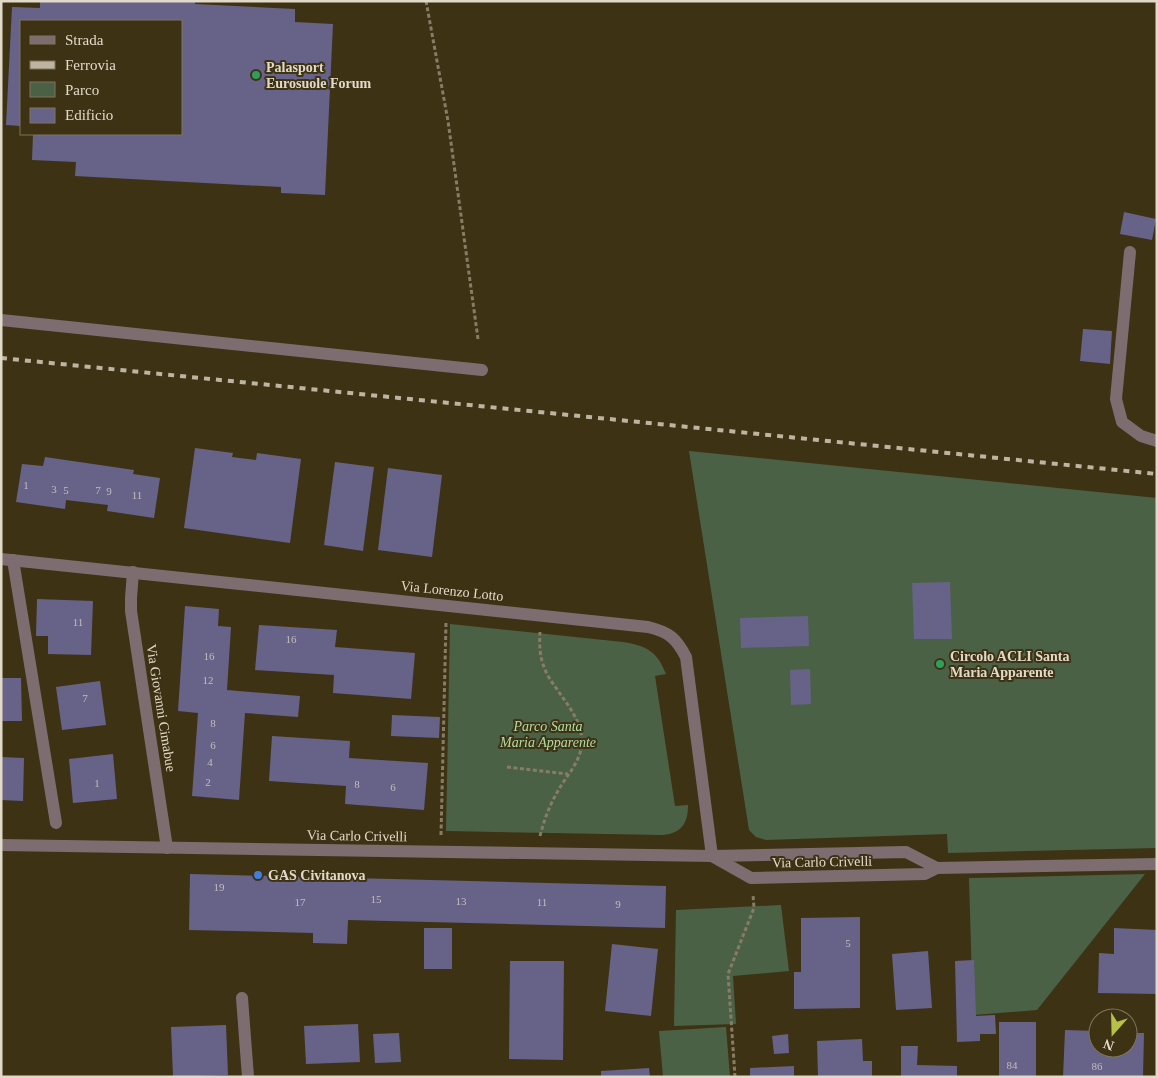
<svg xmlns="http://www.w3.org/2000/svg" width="1158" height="1078" viewBox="0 0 1158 1078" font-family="'Times New Roman',serif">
  <rect width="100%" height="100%" fill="#3e3214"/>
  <g fill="#4b6146">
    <polygon points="689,451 1157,498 1157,848 948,853 947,834 766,840 756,837 749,830"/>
    <path d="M450 624 623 642C647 646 657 651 666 674L655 676 675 806 688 805C688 823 682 833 663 835L446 831Z"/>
    <polygon points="1145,874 1037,1010 973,1015 969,878"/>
    <polygon points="781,905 789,971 733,976 736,1024 674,1026 676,910"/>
    <polygon points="726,1027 730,1077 663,1077 659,1031"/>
  </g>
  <g fill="#676288">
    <polygon points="40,1 195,1 195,4 295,9 295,22 333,24 325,195 281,193 281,187 75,176 76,162 32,160 33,134 181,134 181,21 21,21 21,126 6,125 12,7 40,8"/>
    <polygon points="1124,212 1156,219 1152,240 1120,234"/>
    <polygon points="1083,329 1112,331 1110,364 1080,361"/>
    <polygon points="195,448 233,453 232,457 256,460 257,453 301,459 290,543 184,528"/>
    <polygon points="45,457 134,470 133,474 160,478 154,518 107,511 108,505 66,500 65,509 16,502 22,464 43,466"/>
    <polygon points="335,462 374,467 363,551 324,545"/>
    <polygon points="388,468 442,475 432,557 378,550"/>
    <polygon points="950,582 952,639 914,639 912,583"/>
    <polygon points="37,599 93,601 91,655 48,654 48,636 36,636"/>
    <polygon points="185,606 219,609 218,626 231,627 227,690 300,696 298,717 245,713 239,800 192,796 198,713 178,711"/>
    <polygon points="808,616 809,646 741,648 740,618"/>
    <polygon points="259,625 337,630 335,647 415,653 411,699 333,693 334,675 255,670"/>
    <polygon points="810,669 811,704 791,705 790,670"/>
    <polygon points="1,678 21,678 22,721 1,721"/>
    <polygon points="100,681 106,725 62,730 56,687"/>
    <polygon points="392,715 440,717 439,738 391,736"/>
    <polygon points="272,736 350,741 349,758 428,763 424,810 345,804 346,786 269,781"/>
    <polygon points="113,754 117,799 73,803 69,759"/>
    <polygon points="1,757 24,758 23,801 1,800"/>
    <polygon points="190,874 666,886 665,928 348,920 347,944 313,943 313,933 189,930"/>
    <polygon points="860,917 860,1008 794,1009 794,972 801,972 801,918"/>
    <rect x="424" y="928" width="28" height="41"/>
    <polygon points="1114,928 1157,930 1157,994 1098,993 1099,953 1114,954"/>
    <polygon points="612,944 658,949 651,1016 605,1011"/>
    <polygon points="928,951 932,1008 896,1010 892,954"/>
    <polygon points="974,960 976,1016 995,1015 996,1034 980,1034 980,1041 957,1042 955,961"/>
    <polygon points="510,961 564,961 563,1060 509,1059"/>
    <rect x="999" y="1022" width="37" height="55"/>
    <polygon points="358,1024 360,1062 306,1064 304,1026"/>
    <polygon points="226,1025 228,1075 173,1077 171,1027"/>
    <polygon points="1065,1030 1098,1031 1098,1048 1128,1048 1128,1033 1144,1033 1143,1077 1063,1077"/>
    <polygon points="399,1033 401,1062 375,1063 373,1034"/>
    <polygon points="788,1034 789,1053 774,1054 772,1036"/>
    <polygon points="862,1039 863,1061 872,1061 872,1077 818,1077 817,1041"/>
    <polygon points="901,1046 918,1046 917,1065 957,1066 957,1077 901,1077"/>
    <polygon points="794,1066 794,1077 750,1077 750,1068"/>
    <polygon points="649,1068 650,1077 601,1077 601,1071"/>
  </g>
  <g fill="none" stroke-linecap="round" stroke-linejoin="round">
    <g stroke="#877d65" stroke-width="3" stroke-dasharray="4 2.5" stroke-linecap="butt">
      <polyline points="426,1 448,121 478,339"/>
      <polyline points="507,767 568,774"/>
      <polyline points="441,835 446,623"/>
      <path d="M540 836C544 820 550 804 559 789 566 777 578 764 581 749 587 721 559 696 547 674 540 660 539 647 540 632"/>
      <polyline points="735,1077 728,974 754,908 753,895"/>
    </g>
    <g stroke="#7d6d71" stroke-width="12">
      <polyline points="1130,252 1116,399 1122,422 1141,436 1157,441"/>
      <polyline points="1,320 482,370"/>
      <path d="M1 559 648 627C669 632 676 638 686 657L712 856"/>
      <polyline points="13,560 56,823"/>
      <polyline points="133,572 131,598 131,611 167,848"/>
      <polyline points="1,845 712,856 906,852 937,868"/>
      <polyline points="712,856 751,878 925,874 937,868 1157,864"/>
      <polyline points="242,998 248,1077"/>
    </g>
    <polyline stroke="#bdb5a1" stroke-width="4" stroke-dasharray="6 6" stroke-linecap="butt" points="1,358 1157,474"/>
  </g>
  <g fill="#2e9e5b" stroke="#3e3214" stroke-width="2">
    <circle cx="256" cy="75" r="5"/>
    <circle cx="940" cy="664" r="5"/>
  </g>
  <circle fill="#3f7fe0" stroke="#3e3214" stroke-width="2" cx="258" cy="875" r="5"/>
  <g text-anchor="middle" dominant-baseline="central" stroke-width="4" stroke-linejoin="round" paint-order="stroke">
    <g font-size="11" fill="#c2bcb9">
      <text x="26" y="485">1</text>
      <text x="54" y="489">3</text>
      <text x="66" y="490">5</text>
      <text x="98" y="490">7</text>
      <text x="109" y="491">9</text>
      <text x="137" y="495">11</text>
      <text x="78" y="622">11</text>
      <text x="291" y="639">16</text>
      <text x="209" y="656">16</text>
      <text x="208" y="680">12</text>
      <text x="85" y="698">7</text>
      <text x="213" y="723">8</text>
      <text x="213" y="745">6</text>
      <text x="210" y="762">4</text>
      <text x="208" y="782">2</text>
      <text x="97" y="783">1</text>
      <text x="357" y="784">8</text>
      <text x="393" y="787">6</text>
      <text x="219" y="887">19</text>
      <text x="376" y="899">15</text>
      <text x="461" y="901">13</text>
      <text x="300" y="902">17</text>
      <text x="542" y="902">11</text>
      <text x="618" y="904">9</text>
      <text x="848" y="943">5</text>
      <text x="1012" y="1065">84</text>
      <text x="1097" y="1066">86</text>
    </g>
    <g font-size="14" font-weight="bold" fill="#e1dac9" stroke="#3e3214" text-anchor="start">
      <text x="266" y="67">Palasport<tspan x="266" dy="16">Eurosuole Forum</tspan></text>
      <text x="950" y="656">Circolo ACLI Santa<tspan x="950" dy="16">Maria Apparente</tspan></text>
      <text x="268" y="875">GAS Civitanova</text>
    </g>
    <g font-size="14" fill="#e1dac9" stroke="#3e3214">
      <text transform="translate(452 591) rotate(6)">Via Lorenzo Lotto</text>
      <text transform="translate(161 708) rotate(81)">Via Giovanni Cimabue</text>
      <text transform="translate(357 836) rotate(1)">Via Carlo Crivelli</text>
      <text transform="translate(822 862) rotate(-1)">Via Carlo Crivelli</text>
    </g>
    <g font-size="14" font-style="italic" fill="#b1dea7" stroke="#3e3214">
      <text x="548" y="726">Parco Santa<tspan x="548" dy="16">Maria Apparente</tspan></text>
    </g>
  </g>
  <rect width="1158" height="1078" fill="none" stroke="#e1dac9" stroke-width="5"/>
  <rect x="20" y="20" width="162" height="115" fill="#3e3214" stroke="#7f755c"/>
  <rect x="30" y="36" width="25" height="8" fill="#7d6d71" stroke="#7f755c"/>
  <text x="65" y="45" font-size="15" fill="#e1dac9">Strada</text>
  <rect x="30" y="61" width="25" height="8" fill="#bdb5a1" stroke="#7f755c"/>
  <text x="65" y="70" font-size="15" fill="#e1dac9">Ferrovia</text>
  <rect x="30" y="82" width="25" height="15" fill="#4b6146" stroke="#7f755c"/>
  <text x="65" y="95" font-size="15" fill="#e1dac9">Parco</text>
  <rect x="30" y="108" width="25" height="15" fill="#676288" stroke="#7f755c"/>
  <text x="65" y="120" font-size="15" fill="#e1dac9">Edificio</text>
  <g transform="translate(1113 1033) rotate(200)"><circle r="24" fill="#3e3214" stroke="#7f755c"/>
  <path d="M0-4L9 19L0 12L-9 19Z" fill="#b6c148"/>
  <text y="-8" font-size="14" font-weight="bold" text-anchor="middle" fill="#e1dac9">N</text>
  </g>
</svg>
